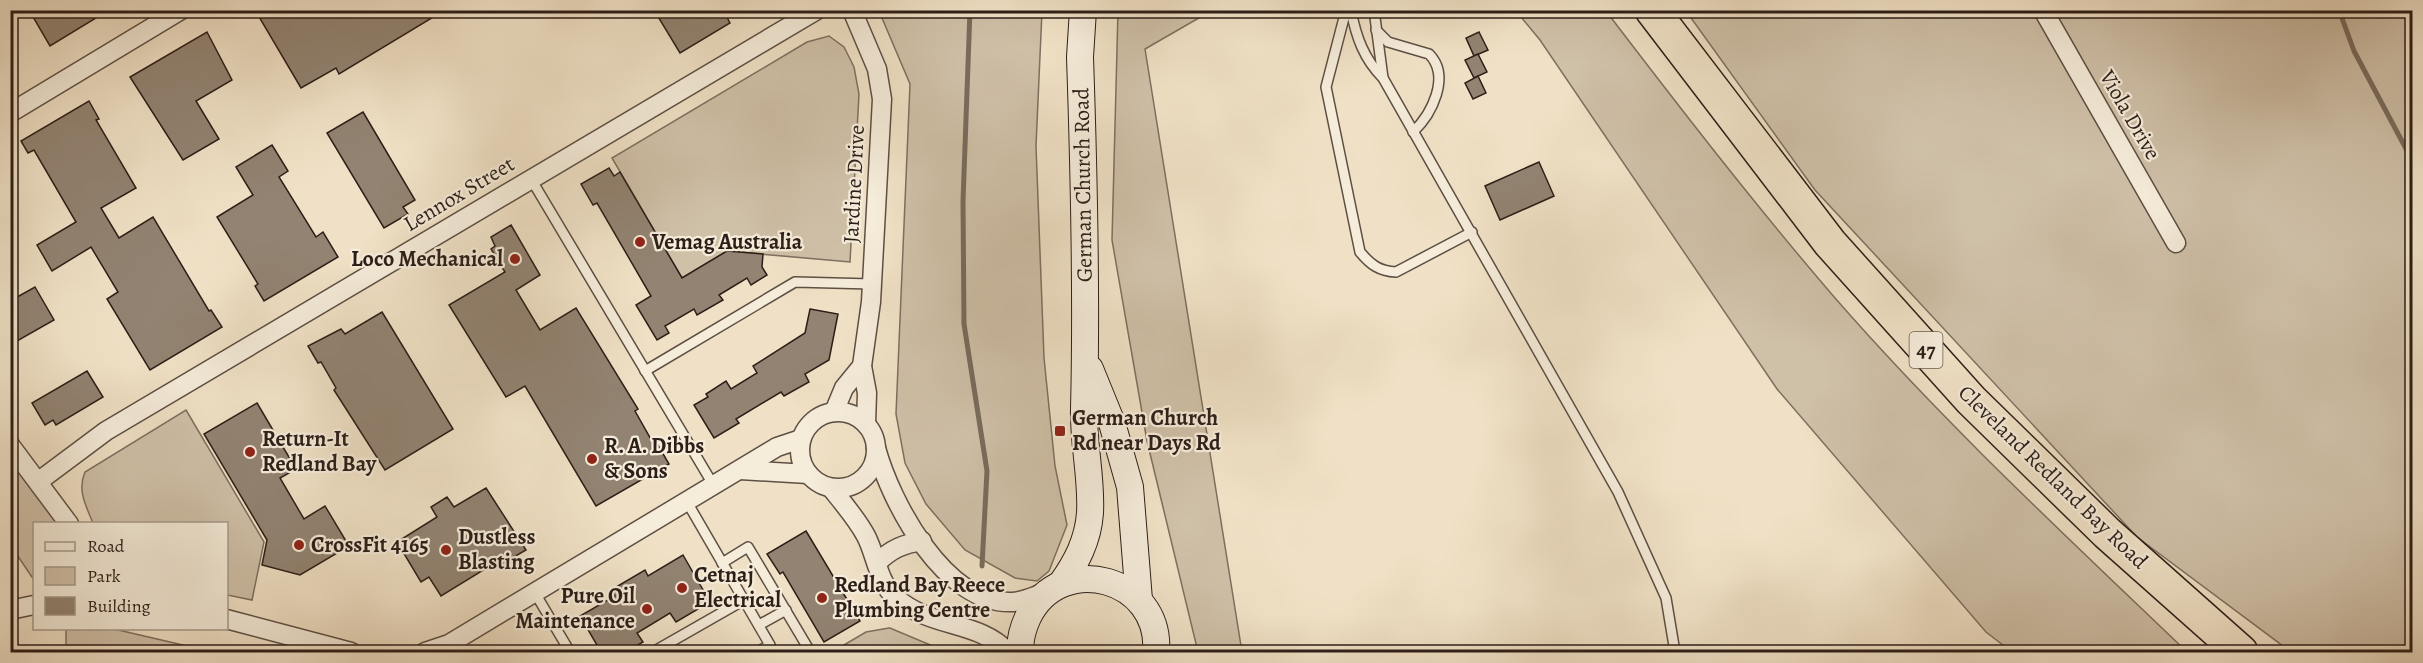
<svg xmlns="http://www.w3.org/2000/svg" width="2423" height="663" viewBox="0 0 2423 663" font-family="Alegreya,serif">
  <rect width="100%" height="100%" fill="#f0e1c6"/>
  <filter id="stains"><feTurbulence type="fractalNoise" baseFrequency=".00333" numOctaves="4"/><feColorMatrix values="0 0 0 0 .2 0 0 0 0 .09 0 0 0 0 .02 0 0 0 .5 -.17"/></filter>
  <radialGradient id="worn" r=".72"><stop offset=".6" stop-color="#630" stop-opacity="0"/><stop offset="1" stop-color="#630" stop-opacity=".3"/></radialGradient>
  <g fill="#cfc0a8" stroke="#7e6f60" stroke-width="1.5">
    <polygon points="879,11 1042,11 1036,146 1044,358 1055,466 1067,525 1049,571 1037,581 1015,578 965,550 926,504 905,463 896,414 910,84"/>
    <polygon points="1118,11 1211,11 1145,49 1242,652 1198,652 1147,441 1112,240"/>
    <path d="M1516 11H1606C1680 108 1755 205 1835 298 1945 424 2067 537 2187 652H2012L1986 632 1777 389 1540 40Z"/>
    <polygon points="1686,11 2412,11 2412,652 2291,652 2137,537 1815,190"/>
    <polygon points="829,36 844,47 854,67 859,94 850,262 727,251 682,278 612,158 807,42"/>
    <path d="M186 410 264 542 252 600 227 595 226 524 93 523C86 506 77 490 85 472Z"/>
    <polygon points="10,459 60,523 34,524 34,580 11,546"/>
    <polygon points="889,628 890,628 947,652 832,652 866,632"/>
    <polygon points="66,629 114,629 213,652 66,652"/>
  </g>
  <g fill="none" stroke-linecap="round" stroke-linejoin="round">
    <g stroke="#796b5d" stroke-width="5">
      <polyline points="970,10 963,201 964,324 987,471 982,566"/>
      <polyline points="2339,10 2354,51 2412,160"/>
      <polyline points="947,652 949,650"/>
    </g>
  </g>
  <g fill="#928372" stroke="#2c1e18" stroke-width="1.5">
    <polygon points="29,10 109,10 50,46"/>
    <polygon points="255,10 445,10 339,74 336,68 301,88"/>
    <polygon points="654,10 723,10 730,23 680,53"/>
    <polygon points="207,32 232,80 196,101 219,139 183,160 130,77"/>
    <polygon points="1479,32 1488,50 1474,56 1466,38"/>
    <polygon points="1478,54 1487,72 1474,78 1465,60"/>
    <polygon points="1478,76 1486,93 1473,99 1465,83"/>
    <polygon points="89,101 99,119 96,120 136,188 101,208 119,238 153,217 209,311 211,310 222,327 150,370 107,299 118,292 91,247 52,271 37,245 76,222 34,150 28,153 21,141"/>
    <polygon points="363,112 415,200 403,207 408,214 384,228 327,133"/>
    <polygon points="272,145 288,171 279,177 316,237 323,232 338,257 264,301 255,286 258,284 217,217 253,195 236,167"/>
    <polygon points="1539,162 1554,196 1500,220 1485,186"/>
    <polygon points="609,168 614,176 620,172 682,278 727,251 763,254 762,267 767,275 751,285 747,278 719,295 723,300 697,315 694,309 665,326 669,333 657,340 636,305 651,296 597,203 593,205 581,184"/>
    <polygon points="511,225 540,275 516,290 540,330 576,308 638,409 635,411 652,441 655,440 669,464 596,506 525,386 506,397 449,305 505,272 491,249 495,246 491,237"/>
    <polygon points="35,287 54,320 10,345 10,301"/>
    <polygon points="810,309 838,314 829,360 805,374 809,382 784,396 781,392 736,419 739,423 714,438 694,405 708,397 706,394 726,381 731,389 757,373 753,366 805,333"/>
    <polygon points="382,312 453,429 385,470 334,390 336,388 321,362 318,363 308,346 341,329 345,334"/>
    <polygon points="87,371 103,397 56,425 53,420 45,425 32,403"/>
    <polygon points="257,403 296,469 280,478 304,519 325,506 349,546 300,575 262,565 267,540 204,434"/>
    <polygon points="486,488 526,550 495,568 493,564 441,596 429,577 421,582 397,542 437,517 431,507 447,497 454,507"/>
    <polygon points="806,531 860,621 824,642 783,572 780,574 767,554"/>
    <polygon points="683,555 710,602 676,622 670,613 637,633 643,642 626,652 601,652 580,616 615,596 611,590 645,570 648,576"/>
  </g>
  <g fill="none" stroke-linecap="round" stroke-linejoin="round">
    <defs>
      <g id="lane">
        <path d="M1346 10 1326 87 1360 252C1371 265 1379 271 1396 272L1472 232"/>
        <path d="M1351 10C1356 37 1364 59 1383 78L1618 492 1666 598 1675 652"/>
        <polyline points="1374,10 1383,78"/>
        <path d="M1376 30 1388 42 1429 54C1451 76 1432 114 1413 132"/>
        <polyline points="531,179 714,486"/>
        <polyline points="645,371 795,282 872,284"/>
        <polyline points="687,502 770,645 757,652"/>
        <polyline points="722,563 748,547 808,648"/>
        <polyline points="535,593 570,652"/>
        <polyline points="759,625 786,610"/>
        <polyline points="653,652 744,600"/>
      </g>
      <g id="street">
        <polyline points="852,10 877,69 882,99 871,302 862,366 867,393 866,424"/>
        <polyline points="2043,10 2176,243"/>
        <polyline points="10,113 181,10"/>
        <circle cx="838" cy="450" r="38"/>
        <polyline points="834,412 844,388 862,366"/>
        <polyline points="10,445 69,524"/>
        <path d="M876 448C891 503 945 605 1012 602 1023 602 1036 595 1047 592"/>
        <polyline points="740,470 808,474"/>
        <polyline points="39,481 106,431 817,10"/>
        <path d="M831 488C843 503 857 519 866 536 876 555 878 582 895 597 931 629 978 620 1008 652"/>
        <path d="M877 563C891 549 903 544 922 541"/>
        <polyline points="10,610 34,605"/>
        <polyline points="226,619 351,652"/>
        <polyline points="425,652 449,644 777,447 801,439"/>
      </g>
      <g id="secondary">
        <polyline points="1090,369 1112,423 1130,487 1139,600"/>
        <path d="M1061 584C1076 563 1088 541 1090 513 1092 478 1083 444 1084 409 1087 291 1084 174 1080 57L1083 10"/>
        <path d="M1021 652C1019 640 1023 628 1028 617 1061 550 1162 578 1156 652"/>
      </g>
      <polyline id="highway" points="1652,10 1830,243 1971,400 2107,533 2241,652"/>
    </defs>
    <use href="#lane" stroke="#5d4f44" stroke-width="12"/>
    <use href="#street" stroke="#5d4f44" stroke-width="21"/>
    <use href="#secondary" stroke="#2c1e18" stroke-width="28"/>
    <use href="#highway" stroke="#2c1e18" stroke-width="36"/>
    <use href="#lane" stroke="#f5ecda" stroke-width="9"/>
    <use href="#street" stroke="#f5ecda" stroke-width="18"/>
    <use href="#secondary" stroke="#f5ecda" stroke-width="26"/>
    <use href="#highway" stroke="#f0e1c6" stroke-width="33"/>
  </g>
  <g fill="#8f2418" stroke="#f5ecda" stroke-width="2">
    <circle cx="640" cy="242" r="6"/>
    <circle cx="515" cy="259" r="6"/>
    <rect x="1054" y="425" width="12" height="12" rx="3"/>
    <circle cx="250" cy="452" r="6"/>
    <circle cx="592" cy="459" r="6"/>
    <circle cx="299" cy="545" r="6"/>
    <circle cx="446" cy="550" r="6"/>
    <circle cx="682" cy="588" r="6"/>
    <circle cx="822" cy="598" r="6"/>
    <circle cx="647" cy="609" r="6"/>
  </g>
  <g text-anchor="middle" dominant-baseline="central" stroke-width="4.5" stroke-linejoin="round" paint-order="stroke">
    <rect fill="#f5ecda" stroke="#685c52" stroke-width="1.5" x="1909.5" y="332" width="33" height="36" rx="4.5"/>
    <g font-size="21" font-weight="bold" fill="#2c1e18">
      <text x="1926" y="350">47</text>
    </g>
    <g font-size="22" fill="#2c1e18" stroke="#f5ecda">
      <text transform="translate(2130 115) rotate(60)">Viola Drive</text>
      <text transform="translate(854 184) rotate(-87)">Jardine Drive</text>
      <text transform="translate(1083 185) rotate(-91)">German Church Road</text>
      <text transform="translate(459 194) rotate(-31)">Lennox Street</text>
      <text transform="translate(2053 477) rotate(44)">Cleveland Redland Bay Road</text>
    </g>
    <g font-size="22" font-weight="bold" fill="#2c1e18" stroke="#f5ecda" text-anchor="start">
      <text x="652" y="242">Vemag Australia</text>
      <text x="503" y="259" text-anchor="end">Loco Mechanical</text>
      <text x="1072" y="418">German Church<tspan x="1072" dy="25">Rd near Days Rd</tspan></text>
      <text x="262" y="439">Return-It<tspan x="262" dy="25">Redland Bay</tspan></text>
      <text x="604" y="446">R. A. Dibbs<tspan x="604" dy="25">&amp; Sons</tspan></text>
      <text x="458" y="537">Dustless<tspan x="458" dy="25">Blasting</tspan></text>
      <text x="311" y="545">CrossFit 4165</text>
      <text x="694" y="575">Cetnaj<tspan x="694" dy="25">Electrical</tspan></text>
      <text x="834" y="585">Redland Bay Reece<tspan x="834" dy="25">Plumbing Centre</tspan></text>
      <text x="635" y="596" text-anchor="end">Pure Oil<tspan x="635" dy="25">Maintenance</tspan></text>
    </g>
  </g>
  <rect width="2423" height="663" fill="none" stroke="#f0e1c6" stroke-width="36"/>
  <rect x="12" y="12" width="2399" height="639" fill="none" stroke="#2c1e18" stroke-width="3"/>
  <rect x="18" y="18" width="2387" height="627" fill="none" stroke="#2c1e18" stroke-width="1.5"/>
  <rect x="33" y="522" width="195" height="108" fill="#f5ecda" stroke="#a59a8c" stroke-width="1.5"/>
  <rect x="45" y="542" width="30" height="9" fill="#f5ecda" stroke="#a59a8c" stroke-width="1.5"/>
  <text x="87" y="552" font-size="18" fill="#2c1e18">Road</text>
  <rect x="45" y="567" width="30" height="18" fill="#cfc0a8" stroke="#a59a8c" stroke-width="1.5"/>
  <text x="87" y="582" font-size="18" fill="#2c1e18">Park</text>
  <rect x="45" y="597" width="30" height="18" fill="#928372" stroke="#a59a8c" stroke-width="1.5"/>
  <text x="87" y="612" font-size="18" fill="#2c1e18">Building</text>
  <rect width="100%" height="100%" filter="url(#stains)"/>
  <rect width="100%" height="100%" fill="url(#worn)"/>
</svg>
